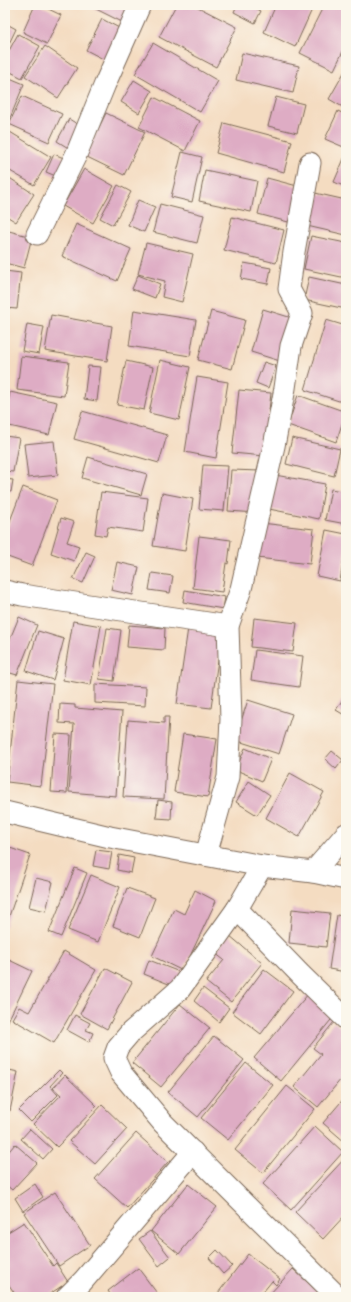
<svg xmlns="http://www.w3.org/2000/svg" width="351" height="1302" viewBox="0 0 351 1302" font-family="'Old Standard TT',serif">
  <rect width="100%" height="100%" fill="#fbf7ec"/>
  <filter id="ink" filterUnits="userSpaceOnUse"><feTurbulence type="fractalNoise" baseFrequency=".025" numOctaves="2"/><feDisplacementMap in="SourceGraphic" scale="8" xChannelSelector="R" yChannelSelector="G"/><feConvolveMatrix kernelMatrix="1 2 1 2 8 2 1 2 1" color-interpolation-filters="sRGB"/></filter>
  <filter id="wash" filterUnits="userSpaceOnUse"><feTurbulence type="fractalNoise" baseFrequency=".012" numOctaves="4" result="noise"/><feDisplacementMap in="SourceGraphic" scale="16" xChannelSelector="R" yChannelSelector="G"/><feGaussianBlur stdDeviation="0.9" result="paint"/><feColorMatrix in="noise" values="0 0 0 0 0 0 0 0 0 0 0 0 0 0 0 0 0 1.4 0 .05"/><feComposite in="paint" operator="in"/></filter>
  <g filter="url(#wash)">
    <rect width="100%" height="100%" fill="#f4dcc1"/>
    <g id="blocks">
      <g fill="#deacc4">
        <polygon points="35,5 40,5 61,15 47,44 23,32"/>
        <polygon points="88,5 133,5 124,23"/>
        <polygon points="176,5 194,5 237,27 216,67 159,37"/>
        <polygon points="237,5 250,5 261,11 255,23 234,12"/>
        <polygon points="276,5 314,5 295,47 264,32"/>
        <polygon points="324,5 341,5 346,8 346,45 334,70 300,53"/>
        <polygon points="102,19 123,30 107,61 86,50"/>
        <polygon points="5,23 16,29 5,52"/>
        <polygon points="18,34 40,46 22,78 5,69 5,58"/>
        <polygon points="153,43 218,81 200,112 135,74"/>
        <polygon points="45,46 77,68 58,98 25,76"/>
        <polygon points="242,53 299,66 293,93 236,80"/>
        <polygon points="346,69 346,109 329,99"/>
        <polygon points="5,76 24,84 8,123 5,122"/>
        <polygon points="134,80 152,91 139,113 121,102"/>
        <polygon points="22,96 62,114 49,142 9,124"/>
        <polygon points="154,97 200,121 185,151 139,127"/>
        <polygon points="276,97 304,104 297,133 268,126"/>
        <polygon points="338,111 346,115 346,148 325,139"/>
        <polygon points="106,113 145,132 124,175 85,156"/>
        <polygon points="69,119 82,127 70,149 57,141"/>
        <polygon points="224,123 292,141 284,172 216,153"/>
        <polygon points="5,129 51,157 34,185 5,168"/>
        <polygon points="182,152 202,157 192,202 171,197"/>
        <polygon points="54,154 71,161 63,179 46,172"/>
        <polygon points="346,154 346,187 334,182"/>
        <polygon points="84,169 114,186 93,223 63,206"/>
        <polygon points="205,170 257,181 251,212 199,201"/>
        <polygon points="5,175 34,194 16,222 5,215"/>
        <polygon points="267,178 301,187 292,223 258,214"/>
        <polygon points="118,185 131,192 113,225 100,218"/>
        <polygon points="315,193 346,200 346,235 307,226"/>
        <polygon points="138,200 155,207 144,232 128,225"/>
        <polygon points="160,204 204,215 197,243 153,232"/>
        <polygon points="232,217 284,230 276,263 224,250"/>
        <polygon points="76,224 131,249 117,281 62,256"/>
        <polygon points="5,230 32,237 24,268 5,263"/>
        <polygon points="311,236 346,243 346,278 304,269"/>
        <polygon points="146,243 193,254 182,302 162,297 165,281 138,274"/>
        <polygon points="244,263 271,268 268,284 241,279"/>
        <polygon points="5,271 21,273 17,309 5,308"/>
        <polygon points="138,275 160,284 155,298 132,289"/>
        <polygon points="309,277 346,285 346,309 304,300"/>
        <polygon points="263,309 292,318 280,361 251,352"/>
        <polygon points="134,310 196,320 190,356 129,346"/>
        <polygon points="211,311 245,320 232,369 198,360"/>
        <polygon points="51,315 112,326 107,361 45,351"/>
        <polygon points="326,320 346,326 346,388 342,402 305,390"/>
        <polygon points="27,324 44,327 39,354 22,351"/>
        <polygon points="21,356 69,362 64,396 17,390"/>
        <polygon points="160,360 190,367 179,420 149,413"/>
        <polygon points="126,361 153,367 144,410 117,405"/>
        <polygon points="264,362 276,366 268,388 256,383"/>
        <polygon points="88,366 101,367 97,401 84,399"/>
        <polygon points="197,377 228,382 216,458 185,452"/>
        <polygon points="239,390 271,393 264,456 232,453"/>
        <polygon points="10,392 57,402 49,435 5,425 5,417"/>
        <polygon points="298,395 346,412 336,442 288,425"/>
        <polygon points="82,411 167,435 159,463 74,439"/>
        <polygon points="5,436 19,438 13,472 5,471"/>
        <polygon points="292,438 340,449 334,476 286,464"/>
        <polygon points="54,441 58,475 28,478 24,444"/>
        <polygon points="88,457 147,474 141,495 82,478"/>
        <polygon points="203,465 228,466 224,511 199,509"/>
        <polygon points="231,470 260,471 257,513 228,511"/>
        <polygon points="275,475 325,484 319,519 269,509"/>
        <polygon points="5,479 13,480 11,492 5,491"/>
        <polygon points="23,487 57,500 32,566 5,556 5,534"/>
        <polygon points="331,489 346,492 346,524 325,520"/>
        <polygon points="101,492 148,498 143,532 108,527 106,536 95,534"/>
        <polygon points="162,493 193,499 185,551 153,546"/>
        <polygon points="61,518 74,522 67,542 79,546 74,561 51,553"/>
        <polygon points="261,523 314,529 310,564 257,558"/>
        <polygon points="326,530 346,534 346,547 340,581 317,576"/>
        <polygon points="199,536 231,540 228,564 226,563 222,592 193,588"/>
        <polygon points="86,552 95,556 83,583 73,579"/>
        <polygon points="117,562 139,567 133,595 111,590"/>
        <polygon points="152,573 173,576 170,593 149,590"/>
        <polygon points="185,590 225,597 223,609 183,602"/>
        <polygon points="19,617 37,625 17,675 7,672 9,669 5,667 5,651"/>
        <polygon points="254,618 297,623 293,652 251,647"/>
        <polygon points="73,621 101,626 91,685 63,680"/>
        <polygon points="129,625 165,628 164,650 127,647"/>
        <polygon points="107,628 121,630 114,681 99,679"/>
        <polygon points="188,628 222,632 211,708 177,704"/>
        <polygon points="38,631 64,639 53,680 26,671"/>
        <polygon points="255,650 303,656 299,687 251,680"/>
        <polygon points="18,680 53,684 41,786 7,782"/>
        <polygon points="5,684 9,684 6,702 5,702"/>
        <polygon points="95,684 146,687 145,706 95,703"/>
        <polygon points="346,694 346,716 336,710"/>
        <polygon points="248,700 292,714 279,754 235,740"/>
        <polygon points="60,704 75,705 75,708 122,712 116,796 69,792 74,724 59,723"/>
        <polygon points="164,717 169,717 164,799 123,797 128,720 164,723"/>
        <polygon points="55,734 71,735 67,793 51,792"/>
        <polygon points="183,734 217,739 208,797 174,792"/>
        <polygon points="245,748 271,759 262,781 236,770"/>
        <polygon points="332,751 343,760 336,769 325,759"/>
        <polygon points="290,773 324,792 299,837 266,818"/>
        <polygon points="249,781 270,795 257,815 236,802"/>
        <polygon points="158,800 172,802 171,819 156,818"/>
        <polygon points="10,848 30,855 5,928 5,864"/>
        <polygon points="96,850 112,852 109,869 93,866"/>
        <polygon points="119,855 134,858 131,873 117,870"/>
        <polygon points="75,868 87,873 61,937 49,932"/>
        <polygon points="91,875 120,887 98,942 68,930"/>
        <polygon points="36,878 53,882 46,911 29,907"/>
        <polygon points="127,888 155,898 140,937 113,926"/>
        <polygon points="195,890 216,901 183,971 152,956 174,909 184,914"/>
        <polygon points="292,909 330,913 326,947 289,943"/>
        <polygon points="337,915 346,917 346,972 329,969"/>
        <polygon points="229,935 262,963 231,1002 206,982 224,960 215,953"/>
        <polygon points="64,951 96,970 54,1043 12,1019 19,1007 29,1012"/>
        <polygon points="5,958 32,971 7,1023 5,1022"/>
        <polygon points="149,960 182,973 176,987 144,974"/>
        <polygon points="105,968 132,982 107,1029 80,1014"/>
        <polygon points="264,969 293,991 261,1034 232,1012"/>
        <polygon points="203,988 229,1008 219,1022 194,1001"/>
        <polygon points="309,993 335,1015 281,1081 254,1058"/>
        <polygon points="180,1004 210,1028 161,1087 132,1063"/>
        <polygon points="75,1015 90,1023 86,1030 93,1033 89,1042 67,1030"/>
        <polygon points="334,1022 346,1032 346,1073 318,1107 294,1087 321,1054 313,1048"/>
        <polygon points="214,1036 244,1060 198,1117 168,1092"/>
        <polygon points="246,1063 273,1085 228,1140 201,1118"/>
        <polygon points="5,1069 18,1072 10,1111 5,1110"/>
        <polygon points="59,1070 62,1073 50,1086 58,1095 31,1122 19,1110"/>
        <polygon points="65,1075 97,1106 57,1147 33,1124 61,1095 53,1088"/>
        <polygon points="287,1086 315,1109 263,1173 235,1150"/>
        <polygon points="346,1096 346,1143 323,1123"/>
        <polygon points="102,1105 127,1129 95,1164 69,1141"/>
        <polygon points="315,1126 343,1152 291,1210 263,1184"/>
        <polygon points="30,1129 52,1149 43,1159 21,1139"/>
        <polygon points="136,1133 168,1162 127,1208 95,1179"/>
        <polygon points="15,1144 37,1163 12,1190 5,1184 5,1156"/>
        <polygon points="346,1157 346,1214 323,1239 295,1212"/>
        <polygon points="35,1184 43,1197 23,1211 15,1198"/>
        <polygon points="188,1184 217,1207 179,1254 151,1231"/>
        <polygon points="55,1192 90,1245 59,1266 24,1213"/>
        <polygon points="24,1222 53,1266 56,1263 68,1282 45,1297 17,1297 5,1279 5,1234"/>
        <polygon points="150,1231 170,1257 159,1266 139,1239"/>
        <polygon points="217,1250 232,1266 223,1274 209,1258"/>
        <polygon points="248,1254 280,1279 276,1285 272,1281 259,1297 215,1297"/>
        <polygon points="138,1268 160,1297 112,1297 108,1291"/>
        <polygon points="293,1269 320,1294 317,1297 267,1297"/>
      </g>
    </g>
  </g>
  <g filter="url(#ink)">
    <use href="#blocks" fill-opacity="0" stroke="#7c6857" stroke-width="1"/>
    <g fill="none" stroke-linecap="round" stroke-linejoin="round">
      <defs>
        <g id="minor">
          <polyline points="37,234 76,155 105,84 140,5"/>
          <polyline points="5,591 22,595 228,626"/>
          <polyline points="5,812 110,837 262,866 313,872 346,879"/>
          <polyline points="206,855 228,777 231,719 228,626 241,589 274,446 285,388 291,346 302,313 289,289 294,252 310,163"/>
          <polyline points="262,866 237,909 180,989 130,1033 118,1047 114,1058 121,1073 163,1123 338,1297"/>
          <polyline points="313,872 346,834"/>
          <polyline points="237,909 301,975 346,1019"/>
          <polyline points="67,1297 83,1281 193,1152"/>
        </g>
      </defs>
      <use href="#minor" stroke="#7c6857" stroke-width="23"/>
      <use href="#minor" stroke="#fff" stroke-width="21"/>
    </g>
  </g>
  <rect width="351" height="1302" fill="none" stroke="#fbf7ec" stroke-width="20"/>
</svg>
